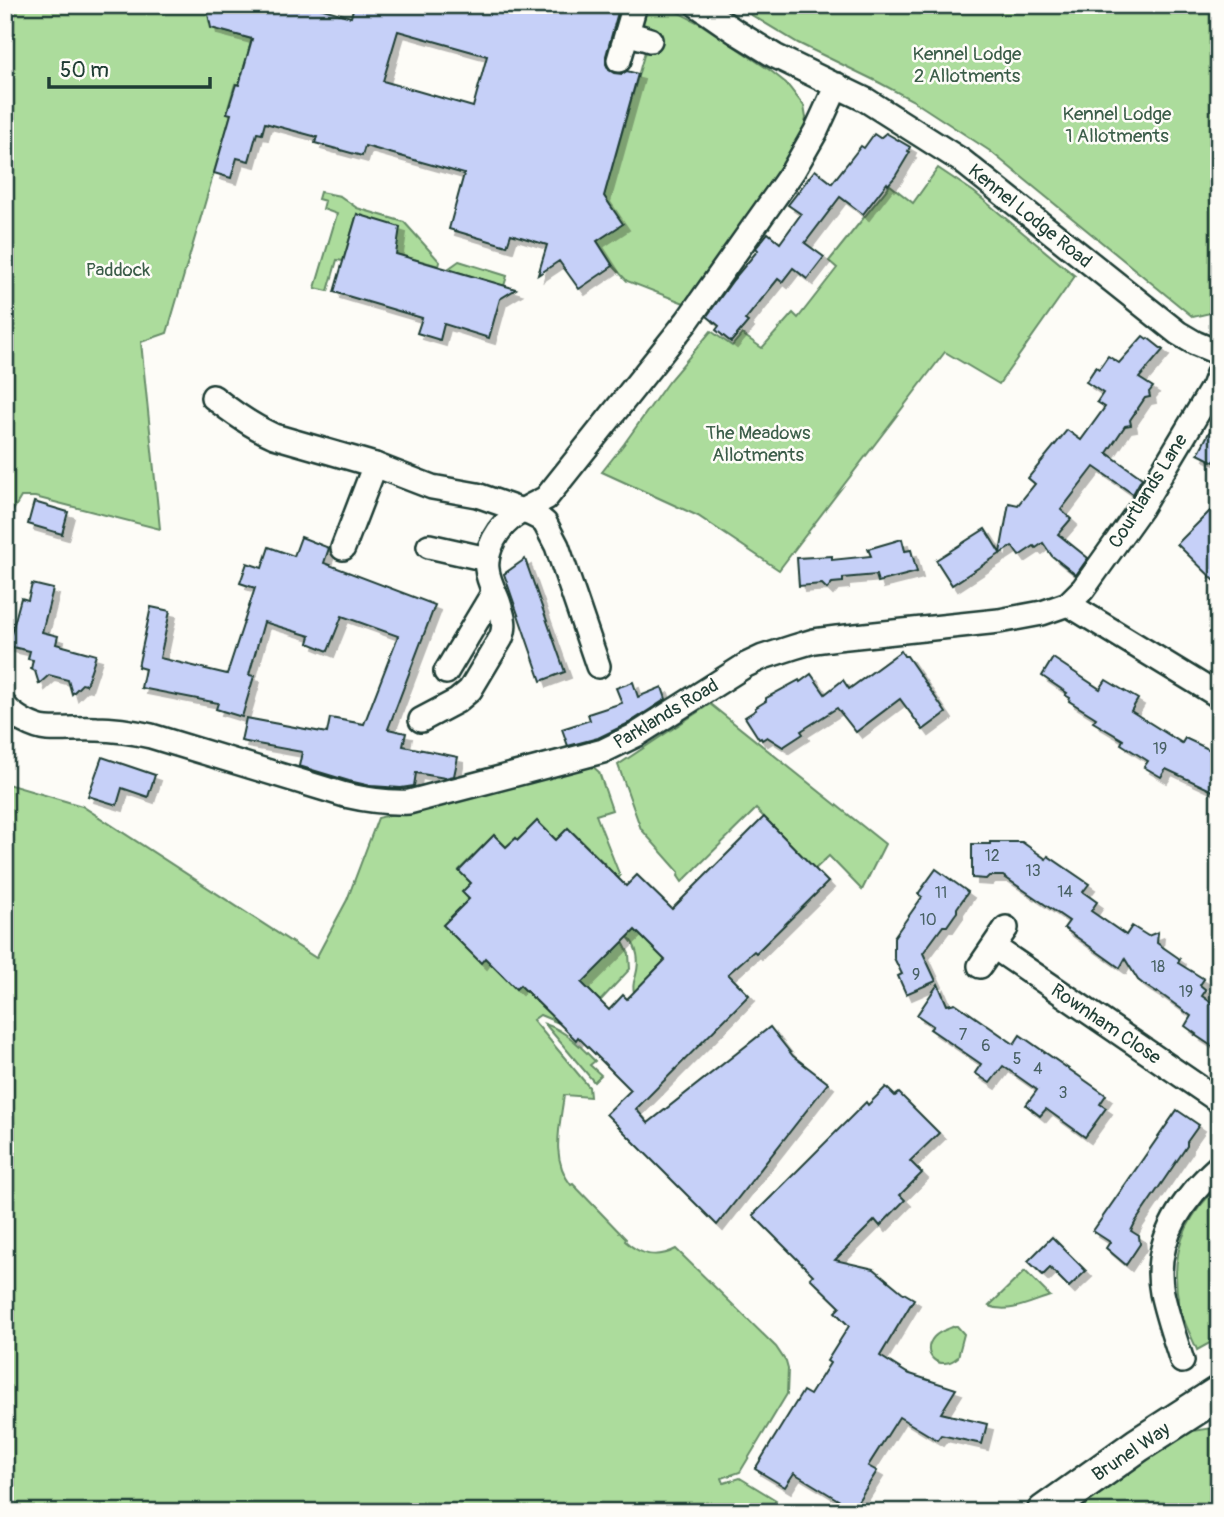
<svg xmlns="http://www.w3.org/2000/svg" width="1224" height="1517" viewBox="0 0 1224 1517" font-family="Pangolin,sans-serif">
  <defs>
    <filter id="shadow"><feDropShadow dx="6" dy="6" stdDeviation="0" flood-color="#0004"/></filter>
  </defs>
  <rect width="100%" height="100%" fill="#fdfcf7"/>
  <filter id="ink" filterUnits="userSpaceOnUse"><feTurbulence type="fractalNoise" baseFrequency=".0143" numOctaves="2"/><feDisplacementMap in="SourceGraphic" scale="14" xChannelSelector="R" yChannelSelector="G"/><feConvolveMatrix kernelMatrix="1 2 1 2 8 2 1 2 1" color-interpolation-filters="sRGB"/></filter>
  <g filter="url(#ink)">
    <g fill="#acdc9c" stroke="#668c68" stroke-width="2">
      <polygon points="5,5 206,5 212,28 252,39 239,85 235,84 227,112 231,114 167,333 141,342 160,529 35,497 21,497 5,524"/>
      <polygon points="641,5 664,5 699,23 771,71 786,83 804,106 806,118 804,129 800,139 760,204 684,303 627,281 613,266 597,241 622,224 604,196 646,48 644,28 640,24"/>
      <polygon points="735,5 1219,5 1219,311 1193,317 990,151 912,100 878,82 798,43"/>
      <polygon points="938,168 974,192 1075,276 999,384 945,352 779,570 698,516 602,472 624,444 668,382 711,331 732,346 742,334 762,348 793,313 798,318 837,268 829,261 890,185 913,203"/>
      <polygon points="320,192 340,196 357,208 404,222 440,262 439,266 396,254 357,214 343,261 337,260 328,291 315,288 337,214 323,209 325,201 318,199"/>
      <polygon points="459,261 507,276 504,286 448,269"/>
      <polygon points="710,704 885,844 862,890 829,856 815,869 756,809 682,882 678,876 679,872 641,829 618,765"/>
      <path d="M590 764 599 772 612 810 596 815 620 876 616 881 606 865 568 828 556 840 537 821 518 840 516 838 506 847 494 835 459 870 471 883 463 892 469 899 443 925 481 962 485 958 516 988 520 985 559 1023 540 1015 533 1020 589 1087 590 1097 564 1095C560 1126 550 1158 571 1185L573 1184 626 1239 625 1241C641 1256 657 1259 676 1249L776 1347 786 1362 788 1369 787 1394 740 1472 722 1478 724 1483 740 1478 776 1500 773 1506 782 1512H5V780L7 784 82 806 316 958 347 900 378 818 580 765Z"/>
      <path d="M635 930 665 960 634 992C632 985 634 982 636 975 640 960 638 948 628 937Z"/>
      <polygon points="623,942 629,954 630,969 600,1001 569,971"/>
      <path d="M545 1024C566 1031 580 1046 595 1061L590 1065 601 1075 594 1082Z"/>
      <path d="M1219 1186V1338L1197 1350C1191 1335 1182 1320 1179 1304 1169 1256 1183 1218 1219 1186Z"/>
      <path d="M1025 1271 1050 1296C1031 1302 1009 1314 989 1306Z"/>
      <path d="M955 1326H957L964 1334 958 1357C940 1373 919 1354 934 1337 939 1331 948 1329 955 1326Z"/>
      <polygon points="1219,1427 1219,1512 1056,1512 1174,1434"/>
    </g>
    <g fill="#c6d0f8" stroke="#1f3d34" stroke-width="2" fill-rule="evenodd" filter="url(#shadow)">
      <path d="M206 5H309L351 17 354 5H620L606 56V64L609 70 614 73 622 74 627 71 638 74 604 196 623 224 597 241 613 266 579 289 559 261 538 275 547 245 511 234 507 246 449 229 464 174 365 146 362 156 315 143 317 137 265 123 262 134 257 133 249 161 237 158 231 178 214 173 231 114 227 113 236 84 239 85 252 39 211 28ZM398 31 487 56 473 107 383 81Z"/>
      <polygon points="886,133 910,147 908,151 910,152 895,177 888,185 887,183 863,214 840,197 805,243 824,257 807,279 793,268 782,282 778,279 745,320 748,322 731,342 716,330 719,326 707,316 733,280 758,250 756,248 768,233 780,243 801,214 788,205 815,170 832,183 861,146 864,148 874,134 880,138"/>
      <polygon points="357,214 400,227 396,254 516,289 500,299 489,338 444,324 440,340 417,333 422,318 334,292"/>
      <polygon points="1143,336 1147,339 1148,338 1163,350 1139,378 1153,387 1149,392 1150,397 1145,398 1130,420 1131,425 1125,426 1107,453 1142,478 1133,494 1094,467 1061,510 1071,519 1058,534 1088,558 1076,575 1052,556 1043,543 1036,548 1034,546 1019,556 1012,546 952,585 936,560 985,529 1000,553 1009,503 1018,505 1035,484 1028,478 1067,430 1081,440 1105,407 1097,402 1103,393 1086,382 1096,367 1099,369 1108,356 1119,363"/>
      <polygon points="1219,413 1219,453 1214,462 1198,454"/>
      <polygon points="34,502 68,512 62,534 28,524"/>
      <polygon points="1219,502 1219,585 1177,544"/>
      <polygon points="301,537 329,548 324,563 435,605 388,729 406,733 403,746 458,757 454,776 445,778 416,773 414,786 401,788 371,786 349,781 299,766 302,752 241,741 246,718 327,733 330,718 364,724 398,636 342,616 328,651 308,643 310,636 264,622 249,675 254,676 242,717 216,709 218,703 141,688 145,669 138,667 151,607 170,611 160,658 227,674 255,588 240,583 247,563 262,568 269,547 294,556"/>
      <polygon points="902,539 905,551 911,550 917,572 878,582 876,575 843,578 843,582 832,583 827,589 822,584 799,586 797,558 832,556 832,560 871,556 868,549"/>
      <polygon points="525,559 565,672 541,681 504,574"/>
      <polygon points="32,584 53,589 42,632 58,636 56,644 96,655 86,685 82,684 72,694 68,680 49,675 39,684 35,671 31,669 33,660 28,659 30,651 8,646 21,598 28,600"/>
      <polygon points="901,651 904,656 907,656 946,713 923,730 900,699 856,732 837,708 801,731 803,734 783,747 767,737 762,740 761,738 759,739 745,717 756,710 755,708 766,701 766,698 799,680 800,682 811,674 825,694 843,680 849,689"/>
      <polygon points="1053,658 1100,689 1106,680 1138,699 1131,711 1182,743 1185,738 1219,754 1219,794 1166,769 1161,777 1144,767 1148,761 1121,744 1123,740 1093,722 1096,718 1069,701 1070,698 1065,695 1067,693 1042,676"/>
      <polygon points="633,682 638,697 662,687 666,699 629,723 598,738 568,746 562,729 590,720 588,714 622,703 616,688"/>
      <polygon points="102,757 155,775 148,797 122,788 117,805 88,796"/>
      <path d="M764 817 828 882 756 953 754 951 728 974 749 995 636 1109 648 1123 770 1027 793 1056 828 1083 717 1225 606 1114 631 1090 578 1037 576 1040 520 985 516 989 485 958 481 963 443 925 469 899 462 892 471 883 459 871 494 835 506 847 516 838 518 840 537 821 556 840 568 828 626 886 637 875 672 909ZM635 930 665 960 627 999 623 995 609 1010 582 983Z"/>
      <polygon points="990,842 1022,842 1046,859 1048,856 1089,884 1083,892 1097,902 1091,911 1126,935 1132,926 1148,936 1158,932 1157,943 1180,959 1178,963 1204,979 1200,985 1206,990 1202,996 1219,1008 1219,1051 1195,1035 1196,1034 1185,1026 1191,1016 1158,992 1157,993 1143,984 1138,980 1125,959 1120,968 1064,928 1069,921 1003,876 989,876 986,879 972,878 972,844 990,844"/>
      <polygon points="936,869 968,892 957,908 957,912 954,916 947,926 943,926 923,953 936,981 906,994 898,976 902,974 894,958 894,937 922,897 918,894"/>
      <polygon points="938,984 947,1005 955,1003 1014,1044 1020,1035 1106,1095 1100,1104 1106,1108 1085,1137 1046,1109 1040,1116 1026,1105 1037,1090 1003,1066 990,1083 975,1073 981,1064 930,1029 933,1026 917,1015"/>
      <polygon points="886,1087 895,1096 899,1093 939,1133 910,1161 922,1173 900,1195 905,1200 880,1226 875,1220 835,1260 874,1269 902,1292 914,1299 880,1356 907,1373 956,1389 941,1413 987,1424 982,1444 941,1435 937,1440 899,1417 868,1466 877,1471 853,1509 794,1473 785,1487 755,1469 803,1391 810,1395 830,1363 827,1361 849,1326 835,1312 840,1307 810,1278 813,1275 753,1215 866,1102 868,1105"/>
      <polygon points="1177,1110 1199,1125 1187,1142 1187,1146 1136,1221 1131,1231 1139,1236 1140,1244 1126,1265 1106,1248 1110,1242 1093,1231"/>
      <polygon points="1052,1237 1086,1271 1069,1287 1050,1268 1043,1275 1028,1261"/>
    </g>
    <g fill="none" stroke-linecap="round" stroke-linejoin="round">
      <defs>
        <g id="minor">
          <polyline points="697,5 736,32 775,56 866,100 962,161 1178,333 1195,343 1219,353"/>
          <polyline points="627,33 650,40"/>
          <polyline points="619,60 635,5"/>
          <path d="M213 397C233 413 251 426 274 436L375 465 432 487 477 495 531 514 539 518 545 523 557 546 598 666"/>
          <polyline points="429,546 487,559"/>
          <polyline points="343,548 375,465"/>
          <polyline points="1068,604 1219,696"/>
          <polyline points="446,672 494,592"/>
          <path d="M5 706C13 717 34 728 47 729 64 730 80 728 97 729 115 729 133 732 151 736L345 795C367 800 387 803 409 802L603 751 636 735 746 665 763 657 794 647 814 641 837 638 999 621 1042 613 1068 604 1083 589 1140 509 1213 387 1219 371"/>
          <path d="M421 720 457 701 470 690 501 638C507 624 502 614 498 601 494 591 488 580 487 569 486 562 488 554 490 548 500 520 522 510 546 498L687 321 777 194 793 171 816 131 837 85"/>
          <polyline points="994,947 1219,1101"/>
          <polyline points="980,966 1006,928"/>
          <path d="M1182 1361C1175 1339 1167 1316 1162 1293 1152 1242 1182 1199 1219 1166"/>
        </g>
        <polyline id="highway" points="1044,1512 1138,1445 1219,1393"/>
      </defs>
      <use href="#minor" stroke="#1f3d34" stroke-width="28"/>
      <use href="#highway" stroke="#1f3d34" stroke-width="38"/>
      <use href="#minor" stroke="#fdfcf7" stroke-width="23"/>
      <use href="#highway" stroke="#fdfcf7" stroke-width="33"/>
    </g>
  </g>
  <g text-anchor="middle" dominant-baseline="central" stroke-width="5" stroke-linejoin="round" paint-order="stroke">
    <g font-size="16" fill="#496265">
      <text x="1160" y="749">19</text>
      <text x="992" y="856">12</text>
      <text x="1033" y="871">13</text>
      <text x="1065" y="892">14</text>
      <text x="941" y="893">11</text>
      <text x="928" y="920">10</text>
      <text x="1158" y="967">18</text>
      <text x="916" y="975">9</text>
      <text x="1186" y="992">19</text>
      <text x="963" y="1035">7</text>
      <text x="986" y="1046">6</text>
      <text x="1017" y="1059">5</text>
      <text x="1038" y="1069">4</text>
      <text x="1063" y="1093">3</text>
    </g>
    <g font-size="19" fill="#3b5d49" stroke="#fdfcf7">
      <text x="967" y="54">Kennel Lodge<tspan x="967" dy="22">2 Allotments</tspan></text>
      <text x="1117" y="114">Kennel Lodge<tspan x="1117" dy="22">1 Allotments</tspan></text>
      <text x="118" y="270">Paddock</text>
      <text x="758" y="433">The Meadows<tspan x="758" dy="22">Allotments</tspan></text>
    </g>
    <g font-size="19" fill="#1f3d34" stroke="#fdfcf7">
      <text transform="translate(1030 216) rotate(39)">Kennel Lodge Road</text>
      <text transform="translate(1148 491) rotate(-58)">Courtlands Lane</text>
      <text transform="translate(666 714) rotate(-31)">Parklands Road</text>
      <text transform="translate(1106 1024) rotate(34)">Rownham Close</text>
      <text transform="translate(1131 1452) rotate(-34)">Brunel Way</text>
    </g>
  </g>
  <rect width="1224" height="1517" fill="none" stroke="#fdfcf7" stroke-width="28"/>
  <rect x="14" y="14" width="1196" height="1489" fill="none" stroke="#1f3d34" stroke-width="2.5" filter="url(#ink)"/>
  <path d="M49 77v10h161v-10" fill="none" stroke="#1f3d34" stroke-width="3.5"/>
  <text x="60" y="77" font-size="21" fill="#1f3d34" stroke="#fdfcf7" stroke-width="5" paint-order="stroke">50 m</text>
</svg>
